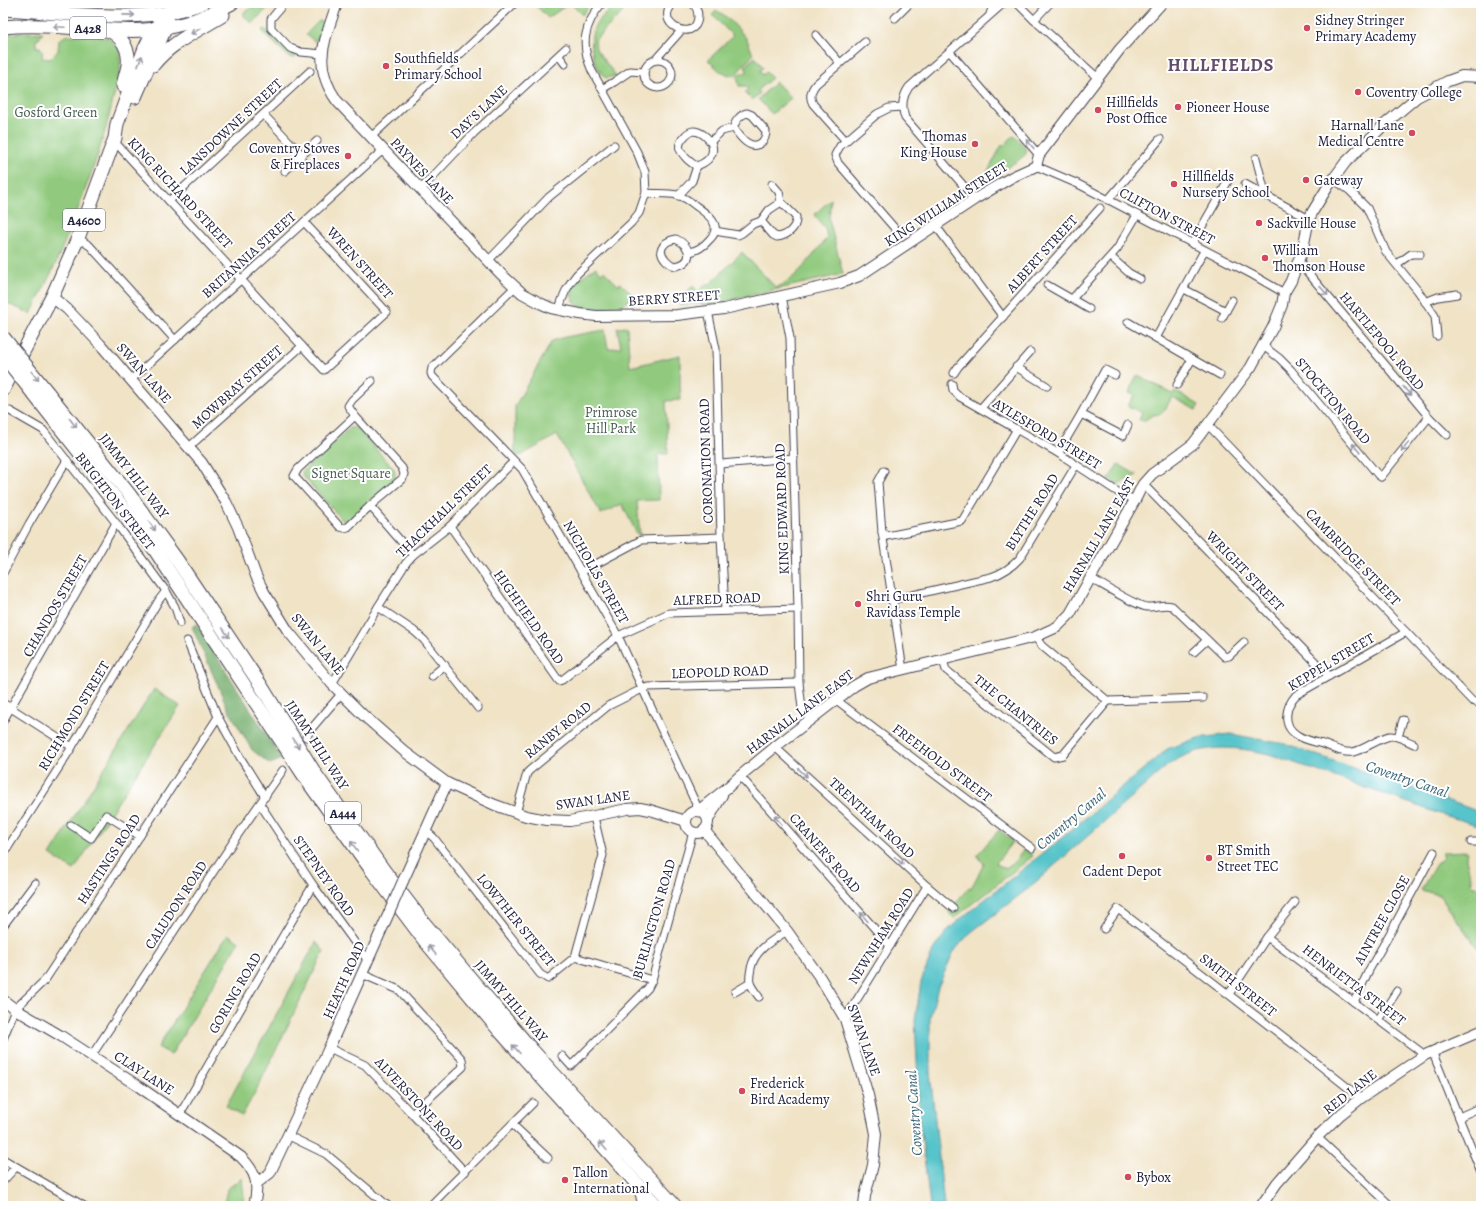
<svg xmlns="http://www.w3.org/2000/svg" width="1484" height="1209" viewBox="0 0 1484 1209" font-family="Alegreya,serif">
  <rect width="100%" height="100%" fill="#fff"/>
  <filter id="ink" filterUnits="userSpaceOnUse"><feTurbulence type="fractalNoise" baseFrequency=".025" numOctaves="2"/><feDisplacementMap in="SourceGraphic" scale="8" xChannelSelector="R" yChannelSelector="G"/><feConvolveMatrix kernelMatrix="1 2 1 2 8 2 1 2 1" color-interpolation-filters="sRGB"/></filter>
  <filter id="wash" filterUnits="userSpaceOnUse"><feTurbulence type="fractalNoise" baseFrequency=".012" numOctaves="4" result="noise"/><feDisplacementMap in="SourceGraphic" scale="16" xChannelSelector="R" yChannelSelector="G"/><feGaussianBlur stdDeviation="0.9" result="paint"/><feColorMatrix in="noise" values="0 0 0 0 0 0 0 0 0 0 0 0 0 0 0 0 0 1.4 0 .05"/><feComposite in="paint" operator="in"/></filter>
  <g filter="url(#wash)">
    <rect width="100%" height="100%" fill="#f0e3c6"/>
    <g fill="#91ca7e" stroke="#5a765c">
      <polygon points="533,3 570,3 548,18"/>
      <polygon points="570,3 591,3 582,15"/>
      <path d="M612 3H632L595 40 596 49 616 76 606 78C593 68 588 43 594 28 597 21 604 15 610 9L613 10 614 9Z"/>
      <polygon points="258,4 264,5 267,9 252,23 244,16 244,12"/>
      <path d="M716 11C723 11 741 32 746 38 749 43 751 50 753 55L734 76 722 73 708 60 733 36 712 15Z"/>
      <polygon points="319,21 320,21 323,23 317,40 314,41 306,34"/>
      <path d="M264 29C277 36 284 49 297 55L295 58 289 57 262 31Z"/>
      <path d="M43 32 39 39 36 40V47H40C43 51 43 53 42 58L50 59 58 51 59 40 67 35 107 37 114 43 120 50V71L106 128 97 157 78 209 56 263 31 314 6 303 3 300V34Z"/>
      <polygon points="755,57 763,67 760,71 763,75 766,72 772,78 758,90 760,93 752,100 745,93 748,88 745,86 739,86 737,76 740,73 745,73 747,71 745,66"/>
      <polygon points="776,82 791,98 772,114 758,99"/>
      <path d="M1013 136 1017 138 1026 149V154C1014 165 999 171 987 181H985L984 178 1002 145 1004 146Z"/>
      <path d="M831 199 829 219 843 274 713 304 679 305 677 301 693 286 698 292 706 284 708 286 742 252 776 288C797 279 812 256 827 238L825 228 814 215Z"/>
      <path d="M596 267 601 273 604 271 618 285 621 283 635 297 616 308 584 309 576 304 571 296C571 282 586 274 596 267Z"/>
      <polygon points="627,327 630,367 680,355 680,385 681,400 666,401 668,454 658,454 659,500 637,501 640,535 637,534 622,504 601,514 557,435 522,455 517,456 515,454 515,406 552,341 565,337 605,330 608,349 621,347 617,328"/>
      <polygon points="1137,375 1173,394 1175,391 1199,405 1196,410 1172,397 1164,411 1161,414 1153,415 1145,420 1139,420 1142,413 1128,406 1134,395 1129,393"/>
      <polygon points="354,427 358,429 395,470 395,479 349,520 344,522 302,475 303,471 350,428"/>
      <polygon points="1118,464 1137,475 1118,484 1109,479"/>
      <polygon points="154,689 180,706 74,870 50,855"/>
      <polygon points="999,830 1013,841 996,863 1003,868 1006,868 1016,860 1024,849 1033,856 954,918 948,912 969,887 971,888 984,864 977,855"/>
      <polygon points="1467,851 1466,859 1473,887 1481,886 1481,953 1439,895 1421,890 1436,864 1443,859 1443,852"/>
      <polygon points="228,934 239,942 171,1055 158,1047"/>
      <polygon points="316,942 324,951 260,1083 242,1116 226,1106"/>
      <polygon points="242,1178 244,1197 242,1206 226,1206 224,1204 227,1189"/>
    </g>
    <polygon fill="#74ae6d" stroke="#4b6854" points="196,624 282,759 270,764 252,750 228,709 192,627"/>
    <path fill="#56c4ca" stroke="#3c7382" d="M1231 734 1285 744 1466 807 1481 813V826L1443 815 1269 754C1232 746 1200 743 1168 765L1029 888 970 933 954 951 938 987 930 1017V1071L944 1206H930L920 1124 915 1020 921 982 934 948 949 929 964 916 1057 842 1167 749 1198 738Z"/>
  </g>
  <g filter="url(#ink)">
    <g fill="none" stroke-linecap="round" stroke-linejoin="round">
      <defs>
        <g id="street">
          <polyline points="284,3 271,19 271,28 290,48 301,52 322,54"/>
          <path d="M674 3C651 23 696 45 698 17 698 11 696 6 692 3"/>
          <polyline points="1017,3 1034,20 1098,78"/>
          <polyline points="990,14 994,3"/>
          <polyline points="895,18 910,3"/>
          <polyline points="1034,20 1050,3"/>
          <polyline points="816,35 840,63"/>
          <polyline points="950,52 1039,155"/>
          <polyline points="559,56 565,64"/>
          <polyline points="655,60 679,33 680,30"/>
          <circle cx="658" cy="74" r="14"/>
          <polyline points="602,89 614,82 630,71 644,72"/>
          <path d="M747 113 752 115 766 131C766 135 765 139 762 142 751 152 740 137 734 128 734 122 741 114 747 113Z"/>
          <polyline points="264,115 302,155"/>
          <path d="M693 131C698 131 700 132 704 135 719 147 713 160 697 166 692 164 690 162 686 158 679 150 676 145 685 136 687 133 689 132 693 131Z"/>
          <polyline points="371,137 515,3"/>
          <polyline points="114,141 324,370 387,312 304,222"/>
          <polyline points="711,141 722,131 734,128"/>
          <path d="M846 141 813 104C809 97 811 90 816 84L865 42"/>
          <polyline points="1256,158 1266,196"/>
          <polyline points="1036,166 1078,184 1253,275 1284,293"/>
          <polyline points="285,171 317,141"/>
          <polyline points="1333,179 1349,190 1367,208 1386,252 1418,291 1435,316 1437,336"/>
          <polyline points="1245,184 1309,219"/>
          <polyline points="420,190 474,133 566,48"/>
          <path d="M646 193C656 194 667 193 677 195 684 197 691 202 696 206 707 214 724 225 710 239 704 246 698 251 689 252"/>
          <polyline points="678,196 692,181 697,166"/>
          <path d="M975 199 905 118C901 107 902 97 909 87L1004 3"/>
          <polyline points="1108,200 1160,139"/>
          <polyline points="169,201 310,71"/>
          <path d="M761 221 773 235 777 237C787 236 797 228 796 217L781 202 779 192 772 184"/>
          <polyline points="936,226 1003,317"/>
          <polyline points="715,231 738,235 742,233 753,224 761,221 769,210 781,202"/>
          <polyline points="897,231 838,163 835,155 840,146 877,114 889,108 902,107"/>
          <polyline points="78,238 90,246 175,340"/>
          <path d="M676 239C692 247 694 263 675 266 668 264 662 257 661 250 664 243 668 240 676 239Z"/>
          <polyline points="894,239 897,231 905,229"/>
          <polyline points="1192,244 1228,181"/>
          <polyline points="1111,257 1129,273 1140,279"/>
          <polyline points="488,261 549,197 614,145"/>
          <polyline points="1299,262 1429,417 1447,435"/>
          <polyline points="1397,264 1411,254 1420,254"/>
          <polyline points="1047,285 1089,309"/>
          <polyline points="515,287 432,368 431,373 432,376 522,469 618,636 696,804 695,811"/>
          <polyline points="1184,289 1226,311"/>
          <polyline points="782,296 790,338 798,609 799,683 802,708 810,719"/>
          <polyline points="1072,299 1117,249 1137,215"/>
          <polyline points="1425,302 1438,297 1457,294"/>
          <path d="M559 310C563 295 567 286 577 274L631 223 639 213 646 193 645 172 637 152 592 71C580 44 584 25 602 3"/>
          <polyline points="708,311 716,349 721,537 725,611"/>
          <polyline points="1222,318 1232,300"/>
          <polyline points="1128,322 1220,375"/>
          <polyline points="1156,338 1204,251"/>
          <polyline points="1262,345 1279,358 1291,370 1378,475 1381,477 1429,417"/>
          <polyline points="1016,367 1047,386"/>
          <polyline points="954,373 958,367 1100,208"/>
          <polyline points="132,379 383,150"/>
          <polyline points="952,384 953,390 960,397 1058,453 1121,494 1135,500"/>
          <polyline points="1177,385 1192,359"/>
          <polyline points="981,408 1030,352"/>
          <polyline points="10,411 43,430 116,523 166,591 175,607 180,623"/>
          <polyline points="1081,414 1123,436 1128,425"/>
          <polyline points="355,416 298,469 294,476 340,527 344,528 348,527 370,506 413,555"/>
          <polyline points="1208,425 1472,701 1481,704"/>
          <polyline points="189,447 302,346"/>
          <polyline points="1058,453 1081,414 1105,370 1115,375"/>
          <polyline points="720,464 794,458"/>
          <polyline points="884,471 878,482 882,532 887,536 962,521 1017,429"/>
          <polyline points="1143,484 1329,676"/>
          <polyline points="370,506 403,478 404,474 402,468 355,416 348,406 352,400 372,381"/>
          <polyline points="450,526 559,681 562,680 618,636 669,613 798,609"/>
          <polyline points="882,532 903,670"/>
          <polyline points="581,572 641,540 721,537"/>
          <polyline points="3,573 29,524 67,460"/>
          <path d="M1090 578C1102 584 1135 606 1147 607 1155 608 1163 603 1172 606L1225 657 1229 656 1244 642"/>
          <path d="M891 600 991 577C1003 573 1011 568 1020 558L1076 465"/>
          <polyline points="378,607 414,631 424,640 478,708"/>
          <path d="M1406 632 1296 695C1286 706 1281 725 1297 735 1304 740 1315 742 1323 744 1332 747 1343 754 1353 752 1366 749 1377 739 1390 736 1397 735 1407 741 1414 744"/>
          <polyline points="1035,637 1042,646 1108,701 1203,698"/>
          <polyline points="187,641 218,717 240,757 265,797"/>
          <polyline points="1194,652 1207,640"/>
          <polyline points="943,660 946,670 1054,757 1063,755 1108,701"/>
          <polyline points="432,676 445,665"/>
          <polyline points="332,684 378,607 406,563 413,555 450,526 514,461"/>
          <polyline points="835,699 1032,848"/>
          <polyline points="3,703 72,747"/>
          <polyline points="3,721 116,523"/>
          <polyline points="300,724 308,734"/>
          <polyline points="306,737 312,728 341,694"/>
          <polyline points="1398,737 1403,720"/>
          <polyline points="775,747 927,886 953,908"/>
          <polyline points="740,776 890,946"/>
          <polyline points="260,804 313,885 368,961"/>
          <polyline points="516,813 527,773 530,770 608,706 642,689 648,687 799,683"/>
          <polyline points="71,825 91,838 106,815 140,836"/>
          <polyline points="426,831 434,838 540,974 548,979 575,957 603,855 594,817"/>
          <polyline points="1471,842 1481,842"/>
          <polyline points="3,855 72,747 159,600 166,591"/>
          <polyline points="3,926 35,883"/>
          <polyline points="1104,929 1118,909 1298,1048 1361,1098"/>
          <polyline points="1267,937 1425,1055"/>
          <polyline points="575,957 652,980"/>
          <polyline points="362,974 399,990 462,1059 463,1067 412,1114"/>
          <polyline points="735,992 750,983"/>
          <polyline points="1229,994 1267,937 1295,902"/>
          <path d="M759 997C756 993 752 988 750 983 749 979 750 973 751 968 755 949 772 941 787 931"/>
          <polyline points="1354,1002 1369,970 1393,928 1434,852"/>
          <polyline points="845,1019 927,886"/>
          <polyline points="1378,1020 1397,991"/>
          <polyline points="3,1039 15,1009 45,980 218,717"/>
          <polyline points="329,1048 365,1065 412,1114 465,1172"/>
          <polyline points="1432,1051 1481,1172"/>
          <polyline points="92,1055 235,839 283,770"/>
          <polyline points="562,1056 571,1066 648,988 652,980 693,832"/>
          <polyline points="180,1114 270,958 313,885"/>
          <polyline points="1459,1117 1481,1107"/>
          <polyline points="512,1124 548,1158"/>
          <polyline points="287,1135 326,1154 388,1206"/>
          <polyline points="1317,1137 1391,1206"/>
          <polyline points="3,1159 84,1206"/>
          <polyline points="3,1181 16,1167"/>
          <polyline points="638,1189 642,1206"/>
          <polyline points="430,1206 533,1103"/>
        </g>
        <g id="secondary">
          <path d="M337 3C325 41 311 64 337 101L501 274 522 293 542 304 551 308 580 314 596 316 677 315 724 309 840 283 859 276 975 199 1012 177 1036 166 1039 155 1120 49 1162 3"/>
          <polyline points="52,297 67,309 100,344 202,463 226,502 238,527 256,576 264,592 288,631 332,684 362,714 405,752 447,783 495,805 526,816 547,820 570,821 627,809 640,808 650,810 686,821"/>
          <polyline points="698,811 727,788 740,776 775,747 854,686 868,678 1035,637 1057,627 1070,614 1135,500 1143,484 1152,474 1193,444 1251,367 1273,327 1282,305 1284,293 1291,281 1303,248 1309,219 1313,211 1329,185 1345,163 1385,124 1417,97 1448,81 1462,76 1481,77"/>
          <circle cx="697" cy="822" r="11"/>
          <polyline points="708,820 722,795"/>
          <polyline points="704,830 787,931 821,979 845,1019 868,1095 876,1134 873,1165 865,1196 864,1206"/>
          <polyline points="403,881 447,783"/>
          <path d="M3 1000 15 1009 61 1036 138 1086 241 1157C257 1173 259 1184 254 1206"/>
          <polyline points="257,1183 270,1173 329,1048 389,913"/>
          <polyline points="1261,1206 1277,1183 1317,1137 1341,1114 1361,1098 1425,1055 1481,1031"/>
        </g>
        <g id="highway">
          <path d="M3 9C64 12 145 26 202 3"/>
          <path d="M3 27C34 24 66 27 97 29 126 31 154 32 182 24 199 20 216 11 232 3"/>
          <path d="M107 30C122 35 130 50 128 65 127 72 124 79 123 86"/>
          <path d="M153 65C171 42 199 30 223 15"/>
          <polyline points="135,97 168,22"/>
          <polyline points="3,390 52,297 78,238 115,138 117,124 145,48 154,30 165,17 173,11"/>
          <polyline points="48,393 129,494 177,560 260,684 316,775 385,872 424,923 471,979 532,1050 675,1206"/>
          <polyline points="40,402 128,514 155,550 309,783 373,872 425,941 499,1030 657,1206"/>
        </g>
      </defs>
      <use href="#street" stroke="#413f50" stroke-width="9"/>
      <use href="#secondary" stroke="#413f50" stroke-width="12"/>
      <use href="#highway" stroke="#413f50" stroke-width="15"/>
      <use href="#street" stroke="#fff" stroke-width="7"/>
      <use href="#secondary" stroke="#fff" stroke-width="10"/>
      <use href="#highway" stroke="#fff" stroke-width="13"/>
      <defs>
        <polyline id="secondary-bridge" points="389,913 403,881"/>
        <g id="highway-bridge">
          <polyline points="3,337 48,393"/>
          <polyline points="3,355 40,402"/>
        </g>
      </defs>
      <use href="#secondary-bridge" stroke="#413f50" stroke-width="12" stroke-linecap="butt"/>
      <use href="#highway-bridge" stroke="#413f50" stroke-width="15" stroke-linecap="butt"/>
      <use href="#secondary-bridge" stroke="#fff" stroke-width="10"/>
      <use href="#highway-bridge" stroke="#fff" stroke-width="13"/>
    </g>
    <defs><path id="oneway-shaft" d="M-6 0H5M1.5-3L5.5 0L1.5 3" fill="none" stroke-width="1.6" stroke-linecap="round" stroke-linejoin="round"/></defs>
    <g stroke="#9c9ca7">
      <use href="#oneway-shaft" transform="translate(129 15) rotate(1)"/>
      <use href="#oneway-shaft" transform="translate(59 27) rotate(-177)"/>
      <use href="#oneway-shaft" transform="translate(196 31) rotate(151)"/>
      <use href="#oneway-shaft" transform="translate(140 61) rotate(-70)"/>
      <use href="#oneway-shaft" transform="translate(1030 144) rotate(-130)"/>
      <use href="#oneway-shaft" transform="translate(1324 291) rotate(50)"/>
      <use href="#oneway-shaft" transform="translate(35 376) rotate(51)"/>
      <use href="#oneway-shaft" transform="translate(1407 391) rotate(50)"/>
      <use href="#oneway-shaft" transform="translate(73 423) rotate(52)"/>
      <use href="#oneway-shaft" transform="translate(1405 447) rotate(128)"/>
      <use href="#oneway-shaft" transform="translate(1356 448) rotate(-130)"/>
      <use href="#oneway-shaft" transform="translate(152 526) rotate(54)"/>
      <use href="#oneway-shaft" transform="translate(226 633) rotate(56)"/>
      <use href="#oneway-shaft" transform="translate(296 743) rotate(59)"/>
      <use href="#oneway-shaft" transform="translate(803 773) rotate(43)"/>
      <use href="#oneway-shaft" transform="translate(778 820) rotate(-131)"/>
      <use href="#oneway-shaft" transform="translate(354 846) rotate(-126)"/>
      <use href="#oneway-shaft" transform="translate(899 861) rotate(43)"/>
      <use href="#oneway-shaft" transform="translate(864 917) rotate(-131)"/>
      <use href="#oneway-shaft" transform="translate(432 950) rotate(-130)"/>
      <use href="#oneway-shaft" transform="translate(516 1049) rotate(-132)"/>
      <use href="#oneway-shaft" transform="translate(603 1146) rotate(-132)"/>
    </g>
  </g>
  <g fill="#d1495b" stroke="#fff" stroke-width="1.5">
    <circle cx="1307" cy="28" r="4"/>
    <circle cx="386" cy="66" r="4"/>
    <circle cx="1358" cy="92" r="4"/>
    <circle cx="1178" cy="107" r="4"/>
    <circle cx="1098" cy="110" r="4"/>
    <circle cx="1412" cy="133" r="4"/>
    <circle cx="975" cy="144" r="4"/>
    <circle cx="348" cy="156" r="4"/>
    <circle cx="1306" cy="180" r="4"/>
    <circle cx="1174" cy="184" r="4"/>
    <circle cx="1259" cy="223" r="4"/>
    <circle cx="1265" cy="258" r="4"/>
    <circle cx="858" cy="604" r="4"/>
    <circle cx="1122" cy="856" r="4"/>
    <circle cx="1209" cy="858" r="4"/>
    <circle cx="742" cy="1091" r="4"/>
    <circle cx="1128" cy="1177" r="4"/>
    <circle cx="565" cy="1180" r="4"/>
  </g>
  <g text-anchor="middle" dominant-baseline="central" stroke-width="4" stroke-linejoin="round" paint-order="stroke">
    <g fill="#fff" stroke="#646476" stroke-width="1">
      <rect x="70" y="17" width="36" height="22" rx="3"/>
      <rect x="63" y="209" width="42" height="22" rx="3"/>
      <rect x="325" y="802" width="36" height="22" rx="3"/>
    </g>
    <g font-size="13" font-weight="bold" fill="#22223b">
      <text x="88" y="28">A428</text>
      <text x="84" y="220">A4600</text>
      <text x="343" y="813">A444</text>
    </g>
    <g font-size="14" fill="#22223b" stroke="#fff" text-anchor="start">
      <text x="1315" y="20">Sidney Stringer<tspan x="1315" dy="16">Primary Academy</tspan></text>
      <text x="394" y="58">Southfields<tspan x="394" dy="16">Primary School</tspan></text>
      <text x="1366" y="92">Coventry College</text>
      <text x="1106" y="102">Hillfields<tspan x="1106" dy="16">Post Office</tspan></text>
      <text x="1186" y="107">Pioneer House</text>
      <text x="1404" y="125" text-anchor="end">Harnall Lane<tspan x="1404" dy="16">Medical Centre</tspan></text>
      <text x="967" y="136" text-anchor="end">Thomas<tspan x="967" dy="16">King House</tspan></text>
      <text x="340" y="148" text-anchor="end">Coventry Stoves<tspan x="340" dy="16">&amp; Fireplaces</tspan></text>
      <text x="1182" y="176">Hillfields<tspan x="1182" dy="16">Nursery School</tspan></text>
      <text x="1314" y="180">Gateway</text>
      <text x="1267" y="223">Sackville House</text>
      <text x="1273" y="250">William<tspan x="1273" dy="16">Thomson House</tspan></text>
      <text x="866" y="596">Shri Guru<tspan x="866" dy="16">Ravidass Temple</tspan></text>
      <text x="1217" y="850">BT Smith<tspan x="1217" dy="16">Street TEC</tspan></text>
      <text x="1122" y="871" text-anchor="middle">Cadent Depot</text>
      <text x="750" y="1083">Frederick<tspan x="750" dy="16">Bird Academy</tspan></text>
      <text x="573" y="1172">Tallon<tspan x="573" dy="16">International</tspan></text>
      <text x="1136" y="1177">Bybox</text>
    </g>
    <g font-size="14" fill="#495d52" stroke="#fff">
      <text x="56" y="112">Gosford Green</text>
      <text x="611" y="412">Primrose<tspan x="611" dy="16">Hill Park</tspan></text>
      <text x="351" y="473">Signet Square</text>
    </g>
    <g font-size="14" fill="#22223b" stroke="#fff">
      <text transform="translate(479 112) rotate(-43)">DAY'S LANE</text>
      <text transform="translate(231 127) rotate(-43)">LANSDOWNE STREET</text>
      <text transform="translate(422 171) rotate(47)">PAYNES LANE</text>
      <text transform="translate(180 193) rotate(47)">KING RICHARD STREET</text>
      <text transform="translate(946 204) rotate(-33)">KING WILLIAM STREET</text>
      <text transform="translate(1167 216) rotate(28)">CLIFTON STREET</text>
      <text transform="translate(1042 254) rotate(-48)">ALBERT STREET</text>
      <text transform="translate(249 255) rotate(-42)">BRITANNIA STREET</text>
      <text transform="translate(360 263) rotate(48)">WREN STREET</text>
      <text transform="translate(674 298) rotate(-4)">BERRY STREET</text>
      <text transform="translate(1382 341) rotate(50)">HARTLEPOOL ROAD</text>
      <text transform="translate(144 373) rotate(49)">SWAN LANE</text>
      <text transform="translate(237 387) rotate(-42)">MOWBRAY STREET</text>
      <text transform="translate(1333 401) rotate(50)">STOCKTON ROAD</text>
      <text transform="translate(1047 434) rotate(31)">AYLESFORD STREET</text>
      <text transform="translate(706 461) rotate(-92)">CORONATION ROAD</text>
      <text transform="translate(134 476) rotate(52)">JIMMY HILL WAY</text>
      <text transform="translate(115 501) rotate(52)">BRIGHTON STREET</text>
      <text transform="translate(782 509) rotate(-92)">KING EDWARD ROAD</text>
      <text transform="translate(444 511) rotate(-44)">THACKHALL STREET</text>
      <text transform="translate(1032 512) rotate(-58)">BLYTHE ROAD</text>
      <text transform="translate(1099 535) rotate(-60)">HARNALL LANE EAST</text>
      <text transform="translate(1353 557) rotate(46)">CAMBRIDGE STREET</text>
      <text transform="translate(1245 571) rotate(46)">WRIGHT STREET</text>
      <text transform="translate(596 572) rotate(60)">NICHOLLS STREET</text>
      <text transform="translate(717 599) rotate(-2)">ALFRED ROAD</text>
      <text transform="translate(55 606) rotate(-60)">CHANDOS STREET</text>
      <text transform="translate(529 617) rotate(55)">HIGHFIELD ROAD</text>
      <text transform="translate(318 644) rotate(51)">SWAN LANE</text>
      <text transform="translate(1331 662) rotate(-31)">KEPPEL STREET</text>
      <text transform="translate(720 672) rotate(-2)">LEOPOLD ROAD</text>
      <text transform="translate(1016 710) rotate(39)">THE CHANTRIES</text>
      <text transform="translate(800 712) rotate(-37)">HARNALL LANE EAST</text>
      <text transform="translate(74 716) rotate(-59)">RICHMOND STREET</text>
      <text transform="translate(558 730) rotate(-39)">RANBY ROAD</text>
      <text transform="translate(317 745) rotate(57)">JIMMY HILL WAY</text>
      <text transform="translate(942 763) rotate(37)">FREEHOLD STREET</text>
      <text transform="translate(593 800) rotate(-8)">SWAN LANE</text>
      <text transform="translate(872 818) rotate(43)">TRENTHAM ROAD</text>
      <text transform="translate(825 853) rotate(49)">CRANER'S ROAD</text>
      <text transform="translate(109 859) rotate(-57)">HASTINGS ROAD</text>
      <text transform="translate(324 876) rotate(55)">STEPNEY ROAD</text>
      <text transform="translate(176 905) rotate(-57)">CALUDON ROAD</text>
      <text transform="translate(654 919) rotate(-74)">BURLINGTON ROAD</text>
      <text transform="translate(516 920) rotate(51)">LOWTHER STREET</text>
      <text transform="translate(1382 920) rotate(-61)">AINTREE CLOSE</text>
      <text transform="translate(881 936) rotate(-58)">NEWNHAM ROAD</text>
      <text transform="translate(344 980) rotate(-66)">HEATH ROAD</text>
      <text transform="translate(1238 985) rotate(38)">SMITH STREET</text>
      <text transform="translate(1354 985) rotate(37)">HENRIETTA STREET</text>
      <text transform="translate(235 993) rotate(-60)">GORING ROAD</text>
      <text transform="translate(511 1001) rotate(49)">JIMMY HILL WAY</text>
      <text transform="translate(864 1040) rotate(71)">SWAN LANE</text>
      <text transform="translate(144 1073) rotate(33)">CLAY LANE</text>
      <text transform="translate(1350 1092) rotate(-38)">RED LANE</text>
      <text transform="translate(419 1104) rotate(47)">ALVERSTONE ROAD</text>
    </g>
    <g font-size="15" font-style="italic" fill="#376374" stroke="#fff">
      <text transform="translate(1407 779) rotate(19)">Coventry Canal</text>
      <text transform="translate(1071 819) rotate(-40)">Coventry Canal</text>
      <text transform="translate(914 1113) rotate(-94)">Coventry Canal</text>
    </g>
    <g font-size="18" font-weight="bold" letter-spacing="1" fill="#644c6b" stroke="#fff">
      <text x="1221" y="65">HILLFIELDS</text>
    </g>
  </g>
  <rect width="1484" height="1209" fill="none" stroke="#fff" stroke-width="16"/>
</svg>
